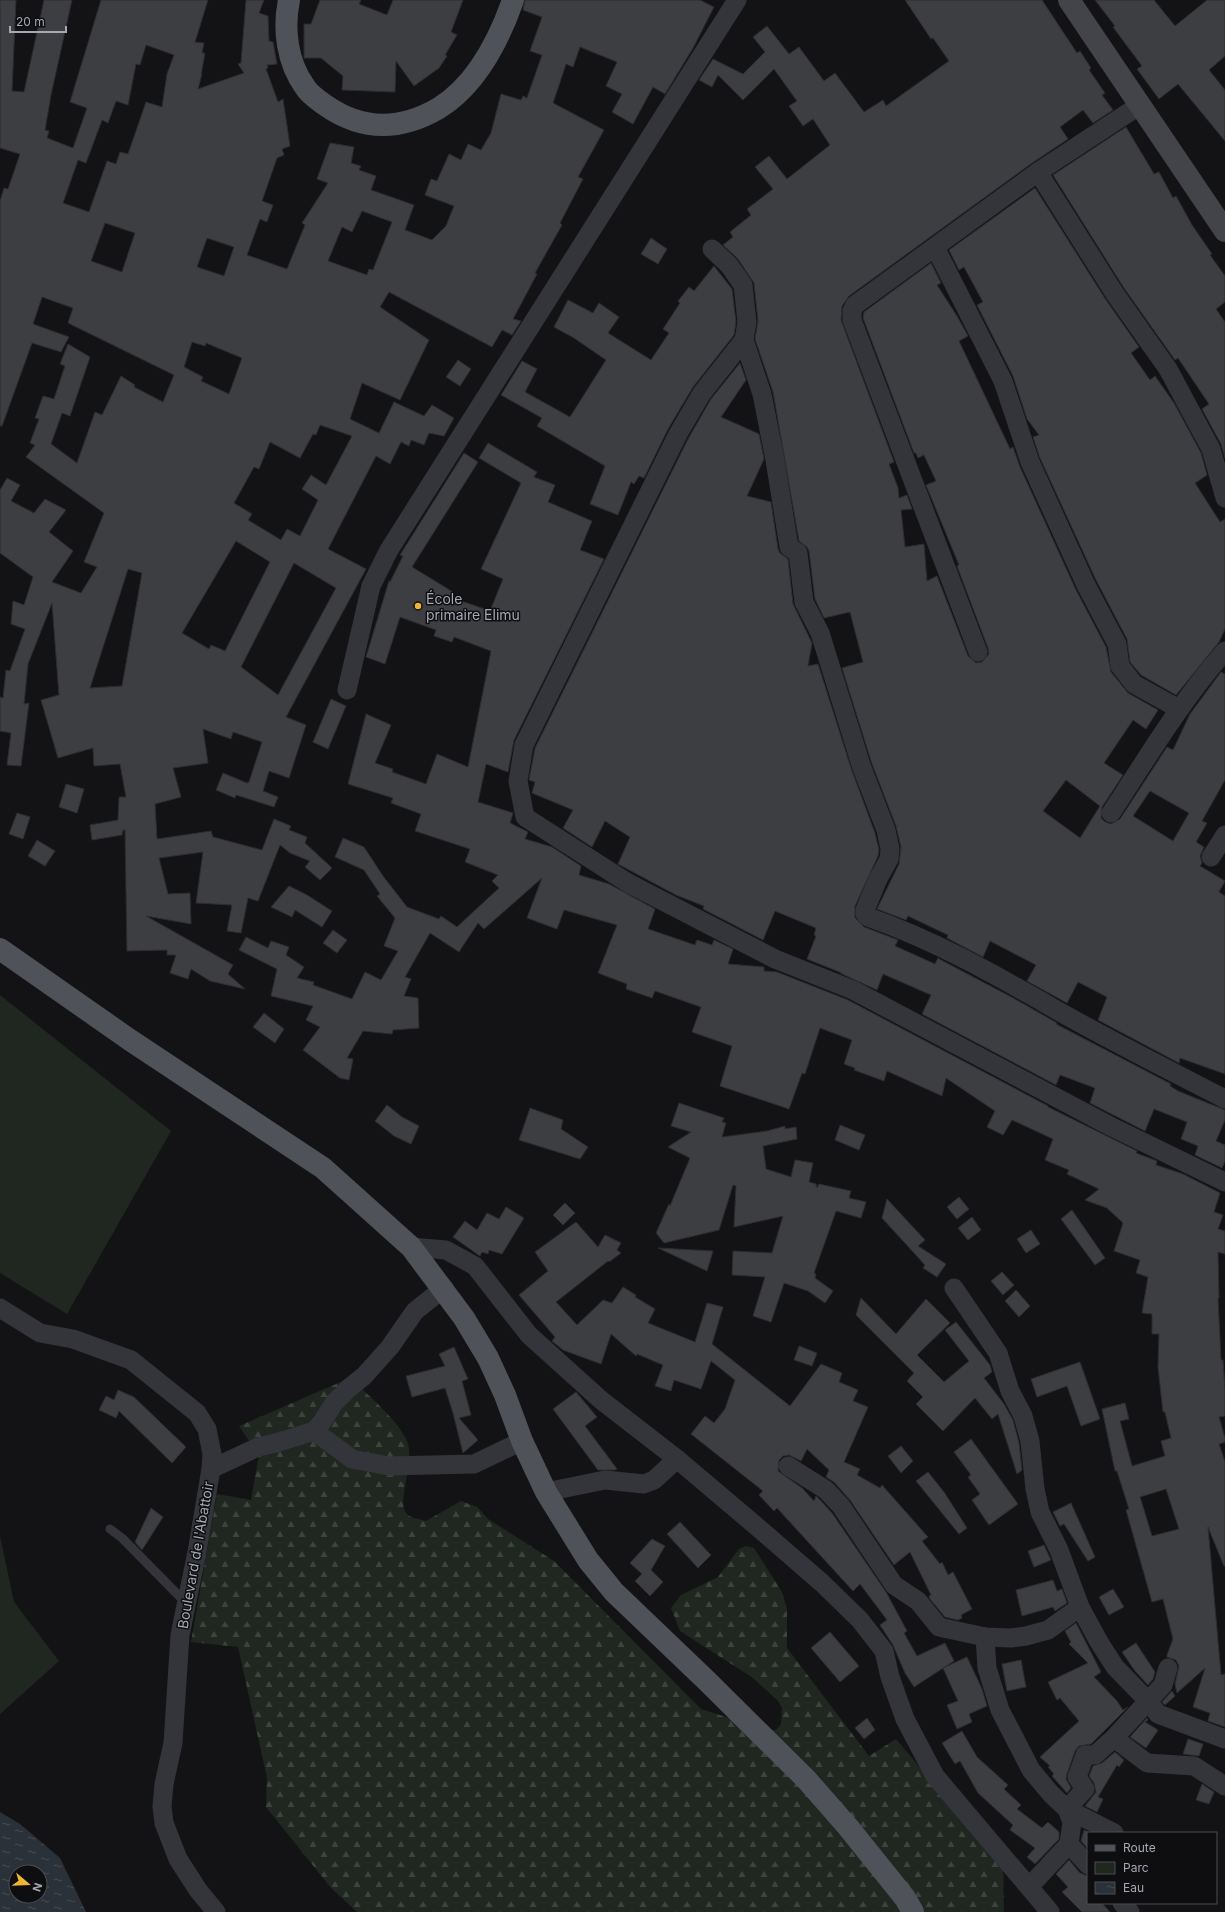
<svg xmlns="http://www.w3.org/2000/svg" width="1225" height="1912" viewBox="0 0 1225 1912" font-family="Inter,sans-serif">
  <defs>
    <pattern id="forest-firs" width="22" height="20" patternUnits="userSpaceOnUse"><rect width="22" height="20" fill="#1f2720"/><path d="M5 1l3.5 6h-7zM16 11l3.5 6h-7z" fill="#3d443e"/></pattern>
    <pattern id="water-ripples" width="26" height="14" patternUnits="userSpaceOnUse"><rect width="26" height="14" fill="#2a3138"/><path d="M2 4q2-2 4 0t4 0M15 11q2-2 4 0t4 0" fill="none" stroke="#464c53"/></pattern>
  </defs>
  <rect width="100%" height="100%" fill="#131315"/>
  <g fill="#1f2720">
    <polygon points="0,995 171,1131 67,1314 0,1273"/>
    <polygon points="0,1536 14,1602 59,1661 0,1714"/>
  </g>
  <path fill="url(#forest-firs)" d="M350 1378C368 1395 397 1419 407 1441 415 1461 398 1498 405 1511 408 1518 419 1519 426 1521L461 1501 477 1507 488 1519 554 1561 701 1709 767 1730H776L781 1724 782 1708 778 1701 753 1678 680 1631 671 1608 681 1595 718 1577 739 1549 746 1546 754 1548 782 1592 787 1609V1648L869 1756 896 1739 1003 1866 1004 1912H357L331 1888 266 1807 267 1778 238 1647 191 1642 217 1494 251 1500 259 1455 239 1426Z"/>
  <path fill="url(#water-ripples)" fill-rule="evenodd" d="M0 1812 20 1824 60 1858 86 1912H0ZM16 1872H40V1896H16Z"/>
  <g fill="#3d3e42" stroke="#2d2d31" fill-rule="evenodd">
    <path d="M0 0H16L12 91 24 92 44 0H72L51 95 45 130 49 131 47 138 73 148 87 108 70 102 101 0H208L195 42 204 43 202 53H205L201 75 202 74 198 89 244 73 238 64 241 63 246 0H264L259 13 268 16 269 41 273 42 277 64 267 65 268 68 266 69 278 102 283 99 290 146 282 149 284 155 277 158 262 201 273 205 267 222 260 219 247 255 287 269 305 225 302 223 328 183 317 179 330 143 354 147 351 163 361 166 359 170 376 176 371 190 414 205 405 230 432 240 446 226 454 206 425 195 431 179 437 181 449 154 461 160 468 144 481 150 491 133 501 94 521 100 523 96 527 98 542 55 530 51 542 17 523 10 525 0H700L714 7 693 48 665 94 653 87 633 124 612 112 622 94 606 86 617 62 580 47 573 67 566 64 553 103 604 130 578 177 583 179 560 223 562 225 535 273 537 274 513 319 521 321 512 335 502 330 492 347 389 292 380 307 429 340 400 400 362 383 350 419 379 433 394 402 424 416 432 405 454 418 444 436 429 433 424 445 411 440 409 446 401 442 390 464 376 456 328 549 366 569 286 717 306 725 289 778 269 771 263 791 278 797 274 807 236 795 235 798 216 790 223 773 247 783 249 782 262 742 233 732 231 739 203 729 208 763 173 768 181 797 155 804 157 839 211 831 213 837 262 850 274 819 291 826 289 830 307 837 305 843 332 868 320 880 305 867 310 861 290 853 280 845 258 901 248 898 241 933 227 931 232 905 196 903 203 852 159 858 168 894 190 893 191 924 146 916 233 965 228 974 245 989 210 981 191 969 188 979 170 973 176 955H167V950L127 951 125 830H123L122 835 92 840 90 825 118 820 119 797H126L120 764 94 766 93 748 58 758 41 700 59 695 52 603 28 664 24 704 29 703 21 766 7 765 11 733 0 731V697L3 698 6 670 10 671 25 629 11 624 13 601 24 605 33 577 0 553V490L7 478 20 485 11 501 34 513 45 499 66 510 49 532 73 551 52 582 81 593 97 567 84 562 104 513 26 457 35 445 30 443 39 419 35 418 43 396 54 399 65 366 60 364 68 344 90 357 70 416 62 413 51 444 77 463 95 412 102 415 121 376 135 385 134 387 163 402 174 375 68 323 73 308 42 297 33 324 69 337 61 352 32 343 2 426H0V201L4 188 8 189 20 154 0 148ZM146 45 174 55 167 74 162 107 146 102 128 154 120 152 116 164 107 161 89 212 63 203 78 160 86 163 102 120 108 123 116 101 128 105 136 64 140 65ZM362 211 392 222 373 270 369 269 367 275 328 261 342 227 352 232ZM105 223 135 233 122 272 91 261ZM207 238 234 247 224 276 197 267ZM192 342 205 346 206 343 242 358 229 394 201 381 203 377 184 367ZM320 425 352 436 326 485 311 475 302 489 318 500 300 536 287 529 281 540 248 520 252 514 234 503 254 467 259 469 270 442 300 458 313 434 316 435ZM236 541 270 562 225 651 211 645 209 649 182 633ZM294 563 336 588 278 695 241 667ZM128 569 142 573 122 686 90 688Z"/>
    <polygon points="320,0 361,0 359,4 387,15 393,0 463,0 451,32 457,35 445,55 447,56 439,68 414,86 396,61 395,92 342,90 343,76 321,58 304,58 304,24 311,24"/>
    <path d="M905 0H1042L1077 53 1080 51 1091 68 1089 70 1105 93 1102 95 1113 110 1093 123 1083 110 1060 127 1068 139 1032 163 849 296 842 306 841 320 894 462 889 464 898 488 899 498 907 495 912 509 901 510 905 547 924 544 927 581 937 576 968 656 976 663 982 662 989 654 988 648 957 566 959 565 926 485 936 481 924 455 918 458 916 453H914L863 318 864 312 931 263 941 283 937 285 957 316 968 336 959 341 1010 449 1013 447 1020 467 1076 590 1106 647 1111 672 1128 693 1158 710 1146 729 1133 720 1104 763 1123 775 1102 807 1101 818 1105 822 1111 824 1120 819 1167 747 1173 750 1190 714 1221 672 1225 674V780L1202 821 1207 823 1196 842 1204 847 1200 856 1202 863 1200 866 1225 881 1219 892 1225 896V1074L1180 1058 1179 1063 1098 1020 1107 997 1078 982 1067 1003 1027 981 1036 965 990 941 983 957 947 938 948 935 908 916 906 920 877 909 899 864 901 847 896 826 872 764 842 668 863 662 850 612 824 618 815 599 809 551 807 547 799 541 773 392 755 339 758 321 754 283 738 259 723 245 733 237 730 232 751 215 747 209 773 189 755 167 769 156 787 179 830 145 813 119 803 126 789 106 797 101 774 69 743 100 718 75 712 87 699 80 713 59 743 74 765 52 753 37 767 26 789 54 799 47 824 81 835 73 864 112 883 100 886 106 949 61 933 38 931 39ZM1066 780 1100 806 1080 838 1043 811ZM1150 791 1189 813 1173 841 1133 816Z"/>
    <polygon points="1095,0 1154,0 1175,26 1207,0 1225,0 1225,56 1209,70 1225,90 1225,141 1178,84 1159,99 1137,69 1142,66 1113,27 1115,26"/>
    <polygon points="1126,127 1154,174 1159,172 1173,198 1176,196 1192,225 1212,254 1210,255 1225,276 1225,302 1216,309 1225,322 1225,458 1221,444 1202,409 1209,404 1178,358 1175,360 1124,288 1053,175"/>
    <polygon points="1035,188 1106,300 1139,347 1131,353 1150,380 1155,376 1174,403 1201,453 1207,475 1195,483 1220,522 1225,519 1225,629 1219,642 1176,695 1141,675 1130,662 1127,639 1096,580 1040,458 1033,437 1039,435 1027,419 1013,376 977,305 983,302 964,267 959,270 949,250"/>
    <polygon points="651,238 667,249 658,264 641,254"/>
    <polygon points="714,266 732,289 736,322 734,335 693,387 668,429 644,478 639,476 634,484 631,482 618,515 590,504 605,466 537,426 542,418 501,395 522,361 537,369 525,392 570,417 606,360 574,338 554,327 568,300 593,313 599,303 619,317 608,333 651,360 669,333 663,329 680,303 678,301 689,287 694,291"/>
    <polygon points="458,360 471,369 460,386 446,377"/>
    <polygon points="740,363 746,380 721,417 759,434 764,459 747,496 771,502 778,549 780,553 788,559 793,604 812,643 808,666 818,664 852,771 875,833 879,850 878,856 855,906 855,918 864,927 898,940 895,946 935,964 938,958 941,960 1015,999 1057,1023 1056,1024 1171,1084 1170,1086 1178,1091 1225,1110 1225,1120 1216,1141 1225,1145 1225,1161 1222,1168 1195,1155 1198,1146 1181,1139 1187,1122 1154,1109 1145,1131 1090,1103 1095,1088 1060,1075 1056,1085 922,1014 931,995 883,974 877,990 840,973 842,973 807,959 816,936 814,935 816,928 775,911 763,940 703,909 704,906 676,895 618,864 630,837 605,821 592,847 563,828 573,810 532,793 535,782 529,780 535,748 688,439 711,399"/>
    <path d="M488 443 537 472 534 477 555 485 548 502 592 521 580 550 604 559 514 740 508 772 486 764 478 802 513 813 510 823 528 832 525 839 552 847 581 866 579 875 609 884 655 909 648 929 695 945 697 940 712 945 714 940 733 949 728 964 764 967V971L777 972 848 1000 1048 1106V1107L1137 1151 1136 1153 1157 1161 1156 1165 1183 1174 1220 1193 1214 1212 1223 1215 1218 1229 1225 1231V1254L1218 1252 1219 1298H1218L1221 1360H1223L1225 1390V1416L1219 1417 1225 1438V1442L1219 1444 1225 1462V1566H1224L1208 1527 1221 1675 1225 1674V1727L1208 1721 1210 1713 1193 1707 1205 1668 1177 1693 1175 1684 1179 1666 1176 1660 1167 1657V1655L1173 1639 1163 1599 1152 1602 1126 1510 1129 1509 1117 1471H1115L1102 1409 1125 1403 1129 1419 1120 1421 1132 1466 1165 1456 1161 1441 1171 1438 1165 1412H1163L1158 1367 1159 1334H1152V1314L1142 1313 1148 1277 1136 1273 1140 1260 1114 1251 1123 1223 1107 1208 1085 1200 1099 1189 1067 1174 1069 1170 1045 1160 1053 1139 1012 1120 1003 1135 987 1127 995 1111 946 1078 942 1096 887 1071 884 1081 854 1070 855 1068 844 1064 852 1040 820 1028 805 1074 802 1073 789 1109 720 1086 732 1046 692 1032 701 1007 655 991 652 998 626 989 627 984 598 973 617 925 564 910 557 929 527 918 542 878 484 929 478 923 459 952 430 933 405 977 411 979 404 996 418 998 419 1028 393 1030 392 1034 363 1031 347 1058 353 1059 349 1080 340 1078 303 1050 320 1027 306 1020 313 1006 271 996 277 969 239 950 246 937 268 948 271 941 289 947 286 955 304 967 297 978 314 982 313 985 352 999 365 972 381 980 398 951 384 946 395 918 377 896 380 894 364 870 335 857 343 838 364 847 383 876 407 907 439 919 441 916 457 927 499 888 492 881 498 875 465 862 470 849 415 831 421 814 391 803 393 798 348 784 366 714 391 725 375 763 393 769 392 772 426 784 437 754 468 767 491 651 454 637 452 642 434 636 436 630 400 617 385 664 366 657 389 581 390 582 403 556 400 555 464 453 478 462 412 567 453 592 450 597 490 611 503 579 481 569 521 483 479 458ZM1166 1489 1179 1529 1152 1536 1140 1497Z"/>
    <polygon points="331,699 346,706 328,749 313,742"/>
    <polygon points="66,784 84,789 77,813 59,807"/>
    <polygon points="17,813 30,817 23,839 9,834"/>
    <polygon points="37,840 55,851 45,866 28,856"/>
    <polygon points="289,886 307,895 332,911 322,927 295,910 292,917 271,907"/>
    <polygon points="333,930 347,940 337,953 323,943"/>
    <polygon points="264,1013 284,1029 275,1043 253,1027"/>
    <polygon points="679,1103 724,1118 722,1122 726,1123 722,1137 767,1131 785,1126 785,1129 796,1127 797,1139 763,1146 766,1169 791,1177 795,1160 813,1163 809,1182 816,1184 817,1188 819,1184 851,1191 849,1198 866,1202 861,1218 836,1211 814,1273 816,1274 815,1278 833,1291 825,1303 808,1291 784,1283 771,1322 753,1316 765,1277 732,1275 733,1251 772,1253 783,1216 734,1227 736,1186 733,1185 719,1230 664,1243 656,1233 669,1204 670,1206 690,1158 668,1147 691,1132 671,1126"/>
    <polygon points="387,1105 402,1117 419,1126 411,1144 394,1136 375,1121"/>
    <polygon points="530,1108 563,1120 561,1129 588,1147 580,1159 519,1140"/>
    <polygon points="840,1125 865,1135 859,1150 835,1140"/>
    <polygon points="959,1197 969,1209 957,1219 947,1207"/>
    <polygon points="887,1199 925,1240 918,1246 946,1264 937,1277 923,1268 925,1265 882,1218"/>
    <polygon points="565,1203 575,1213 563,1225 553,1215"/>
    <polygon points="506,1207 524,1218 502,1254 489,1250 488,1254 482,1252 480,1256 453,1237 465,1221 477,1230 487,1213 499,1219"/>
    <polygon points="1072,1210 1105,1258 1095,1265 1061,1219"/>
    <polygon points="972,1217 981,1230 968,1240 958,1228"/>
    <polygon points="576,1222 598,1247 605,1235 621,1243 617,1250 621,1253 609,1262 608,1261 556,1302 577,1325 603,1300 612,1303 623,1287 636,1295 635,1297 655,1309 648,1323 695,1342 707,1303 723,1307 712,1344 790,1406 821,1364 842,1373 839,1382 858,1390 853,1401 868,1407 844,1462 860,1469 857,1475 880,1488 882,1485 928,1537 922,1541 940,1564 942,1562 948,1575 953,1572 972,1609 961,1615 962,1618 958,1620 945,1617 930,1599 929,1596 931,1595 910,1552 894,1565 850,1500 834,1482 826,1477 829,1470 807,1449 801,1461 789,1455 783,1456 779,1460 778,1471 802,1488 814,1501 816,1496 819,1499 832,1513 886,1592 907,1631 904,1633 917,1656 945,1643 954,1661 914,1687 905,1673 893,1645 880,1625 887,1620 860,1584 853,1591 777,1508 774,1511 759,1495 763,1491 691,1434 705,1416 714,1423 725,1409 735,1380 711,1361 701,1389 674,1380 671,1391 655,1386 663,1365 637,1354 636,1356 611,1334 601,1364 563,1350 552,1341 555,1337 519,1295 548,1271 535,1252"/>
    <polygon points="1031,1230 1040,1244 1026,1253 1017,1239"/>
    <polygon points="658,1248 713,1251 707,1271"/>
    <polygon points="1002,1272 1014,1285 1003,1295 991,1281"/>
    <polygon points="1016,1290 1030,1306 1019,1317 1005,1301"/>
    <polygon points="861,1298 896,1334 926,1299 950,1323 917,1355 944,1382 969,1361 945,1330 956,1322 990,1365 992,1372 984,1378 1004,1404 1013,1420 1019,1443 1022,1470 1017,1474 998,1414 992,1419 975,1398 943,1431 916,1404 923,1397 907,1381 914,1373 856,1315"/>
    <polygon points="799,1346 817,1353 812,1366 794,1360"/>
    <polygon points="454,1347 468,1379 462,1381 471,1415 459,1418 478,1440 463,1453 453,1413 445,1388 412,1397 406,1376 445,1366 439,1354"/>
    <polygon points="1080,1362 1100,1419 1081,1426 1067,1386 1037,1397 1031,1379"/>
    <polygon points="118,1390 134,1397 186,1447 172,1463 119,1411 116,1418 99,1410 106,1396 114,1400"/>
    <polygon points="576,1392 597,1417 585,1426 617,1469 615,1470 598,1470 553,1409"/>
    <polygon points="971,1439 1018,1504 989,1525 972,1500 980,1494 968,1477 971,1475 954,1452"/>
    <polygon points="901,1446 913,1461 901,1473 888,1456"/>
    <polygon points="928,1472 944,1492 967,1528 959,1534 916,1481"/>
    <polygon points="1071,1503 1095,1557 1088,1561 1064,1524 1060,1526 1053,1512"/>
    <polygon points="151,1508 163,1517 142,1550 135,1542"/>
    <polygon points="680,1522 711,1555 698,1568 667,1534"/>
    <polygon points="652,1539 665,1546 651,1570 663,1582 650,1596 635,1581 642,1574 630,1563"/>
    <polygon points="1044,1545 1051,1560 1034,1567 1028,1551"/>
    <polygon points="1053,1580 1057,1591 1062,1589 1067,1603 1055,1611 1053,1607 1022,1616 1016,1590"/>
    <polygon points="1113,1589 1124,1607 1109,1615 1099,1597"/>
    <polygon points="1076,1623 1101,1672 1094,1677 1117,1701 1123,1710 1128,1707 1091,1744 1079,1746 1075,1751 1067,1774 1066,1779 1071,1788 1067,1793 1052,1776 1054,1774 1048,1767 1050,1766 1040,1757 1079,1721 1060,1698 1057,1700 1048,1682 1088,1663 1069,1644 1071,1642 1065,1631"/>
    <polygon points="830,1632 859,1666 840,1682 811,1648"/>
    <polygon points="1136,1643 1155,1672 1153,1679 1148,1685 1135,1671 1122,1652"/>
    <polygon points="967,1657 982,1689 987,1706 969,1714 972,1722 957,1729 947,1705 958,1701 943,1668"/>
    <polygon points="1021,1660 1026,1687 1007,1691 1002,1664"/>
    <polygon points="1172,1691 1175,1696 1165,1705 1162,1702"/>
    <polygon points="867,1718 875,1730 864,1739 855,1728"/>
    <polygon points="1147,1718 1148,1720 1145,1722 1158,1730 1146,1748 1130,1737"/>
    <polygon points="962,1731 977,1757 1008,1785 1004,1789 1021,1805 1017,1809 1042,1828 1048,1822 1059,1832 1059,1839 1035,1864 1027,1857 1035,1848 1010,1830 1013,1825 978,1793 960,1761 955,1764 942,1743"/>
    <polygon points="1188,1739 1203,1744 1199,1756 1183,1754"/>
    <polygon points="1115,1752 1124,1760 1119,1767 1117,1765 1098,1797 1103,1799 1097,1812 1085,1806 1096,1792 1094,1783 1089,1776 1093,1766 1102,1763"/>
    <polygon points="1202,1784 1214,1792 1209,1804 1196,1800"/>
    <polygon points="1084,1830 1088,1832 1088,1849 1081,1841"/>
    <polygon points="1069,1860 1080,1873 1088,1876 1088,1903 1102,1903 1110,1912 1082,1912 1062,1892 1068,1887 1056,1874"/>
  </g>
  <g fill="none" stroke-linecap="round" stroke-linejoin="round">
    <polyline stroke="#34353a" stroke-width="9" points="110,1529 122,1538 187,1604"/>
    <g stroke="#34353a" stroke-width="19">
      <polyline points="1038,172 1115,294 1168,369 1211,449 1225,498"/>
      <polyline points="935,247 1003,381 1030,462 1086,585 1117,644 1120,666 1134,684 1179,709"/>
      <path d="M712 249 729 265 743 285 747 322 744 340 762 394 775 460 789 547 798 553 804 602 820 633 862 768 886 830 890 849 889 859 878 879 865 910V914L868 917C940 942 1004 980 1069 1017 1121 1046 1173 1072 1225 1099"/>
      <polyline points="744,340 702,393 678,434 524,745 518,781 525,817 628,883 775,959 853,990 1110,1126 1225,1182"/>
      <polyline points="978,652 852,320 852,311 855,305 1038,172 1140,105"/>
      <polyline points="347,690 371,586 389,550 737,0"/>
      <path d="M1111 813C1147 758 1181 701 1225 651"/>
      <polyline points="1211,857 1225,835"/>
      <polyline points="411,1247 446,1250 475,1266 529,1335 601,1400 677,1459 755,1525 822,1583 860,1620 884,1651 890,1677 905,1719 935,1776 1050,1912"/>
      <polyline points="954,1288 998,1353 1010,1391 1023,1416 1030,1441 1035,1489 1040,1512 1059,1550 1080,1607 1099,1642 1115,1667 1148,1701 1158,1714 1225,1739"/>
      <polyline points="0,1308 40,1333 73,1339 131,1360 197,1413 207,1429 212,1454 211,1469 197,1552 180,1635 173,1743 164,1784 162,1807 164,1823 178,1859 198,1890 216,1912"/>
      <polyline points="314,1431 352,1459 389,1466 474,1464 522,1441"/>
      <polyline points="788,1466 826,1490 841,1506 894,1585 918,1601 939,1627 985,1637 1011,1638 1026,1636 1048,1630 1080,1607"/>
      <polyline points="211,1469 258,1447 276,1443 314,1431 322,1422 334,1403 349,1388 364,1376 390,1347 415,1311 444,1288"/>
      <polyline points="546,1492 605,1480 644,1484 654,1480 677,1459"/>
      <polyline points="985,1637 987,1668 1000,1710 1031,1770 1051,1794 1067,1809 1114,1833"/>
      <polyline points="1114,1738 1147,1763 1194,1766 1225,1786"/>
      <polyline points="1069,1844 1088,1865"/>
      <polyline points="1029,1887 1069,1844 1072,1822 1067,1809 1085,1789 1077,1777 1085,1755 1095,1755 1114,1738 1163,1685 1168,1668"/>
      <polyline points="1122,1903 1130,1912"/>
    </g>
    <polyline stroke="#42444a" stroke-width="22" points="1069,0 1225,231"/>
    <g stroke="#505259" stroke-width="22">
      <path d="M289 0C283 29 287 62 305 87 309 94 318 100 325 105 362 131 400 131 439 108 476 85 499 40 513 0"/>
      <polyline points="0,949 130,1040 323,1168 411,1247 464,1318 488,1358 505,1395 522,1441 546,1492 588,1560 614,1592 707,1681 806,1779 848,1827 905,1898 913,1912"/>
    </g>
  </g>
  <circle fill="#efb631" stroke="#0e0e10" stroke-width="1.5" cx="418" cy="606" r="4"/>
  <g text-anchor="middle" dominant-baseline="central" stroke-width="3" stroke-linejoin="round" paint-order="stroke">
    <g font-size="14" fill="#a5a9b5" stroke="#0e0e10" text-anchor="start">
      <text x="426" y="598">École<tspan x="426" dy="16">primaire Elimu</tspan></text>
    </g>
    <g font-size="14" fill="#a5a9b5" stroke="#0e0e10">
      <text transform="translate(195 1555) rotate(-80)">Boulevard de l'Abattoir</text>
    </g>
  </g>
  <rect x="1087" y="1832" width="130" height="72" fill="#0e0e10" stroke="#4a4c52"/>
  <rect x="1095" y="1845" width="20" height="6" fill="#505259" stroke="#4a4c52"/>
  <text x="1123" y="1852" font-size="12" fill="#a5a9b5">Route</text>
  <rect x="1095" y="1862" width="20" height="12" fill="#1f2720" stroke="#4a4c52"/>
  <text x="1123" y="1872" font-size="12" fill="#a5a9b5">Parc</text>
  <rect x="1095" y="1882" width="20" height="12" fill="url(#water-ripples)" stroke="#4a4c52"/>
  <text x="1123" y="1892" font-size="12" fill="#a5a9b5">Eau</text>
  <g transform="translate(28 1884) rotate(109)"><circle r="19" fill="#0e0e10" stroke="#4a4c52"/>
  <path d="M0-3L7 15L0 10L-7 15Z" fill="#efb631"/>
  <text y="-6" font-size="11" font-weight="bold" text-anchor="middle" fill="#a5a9b5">N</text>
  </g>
  <path d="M10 26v6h56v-6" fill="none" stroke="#a5a9b5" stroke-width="2"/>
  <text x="16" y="26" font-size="12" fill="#a5a9b5" stroke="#0e0e10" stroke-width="3" paint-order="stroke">20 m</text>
</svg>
